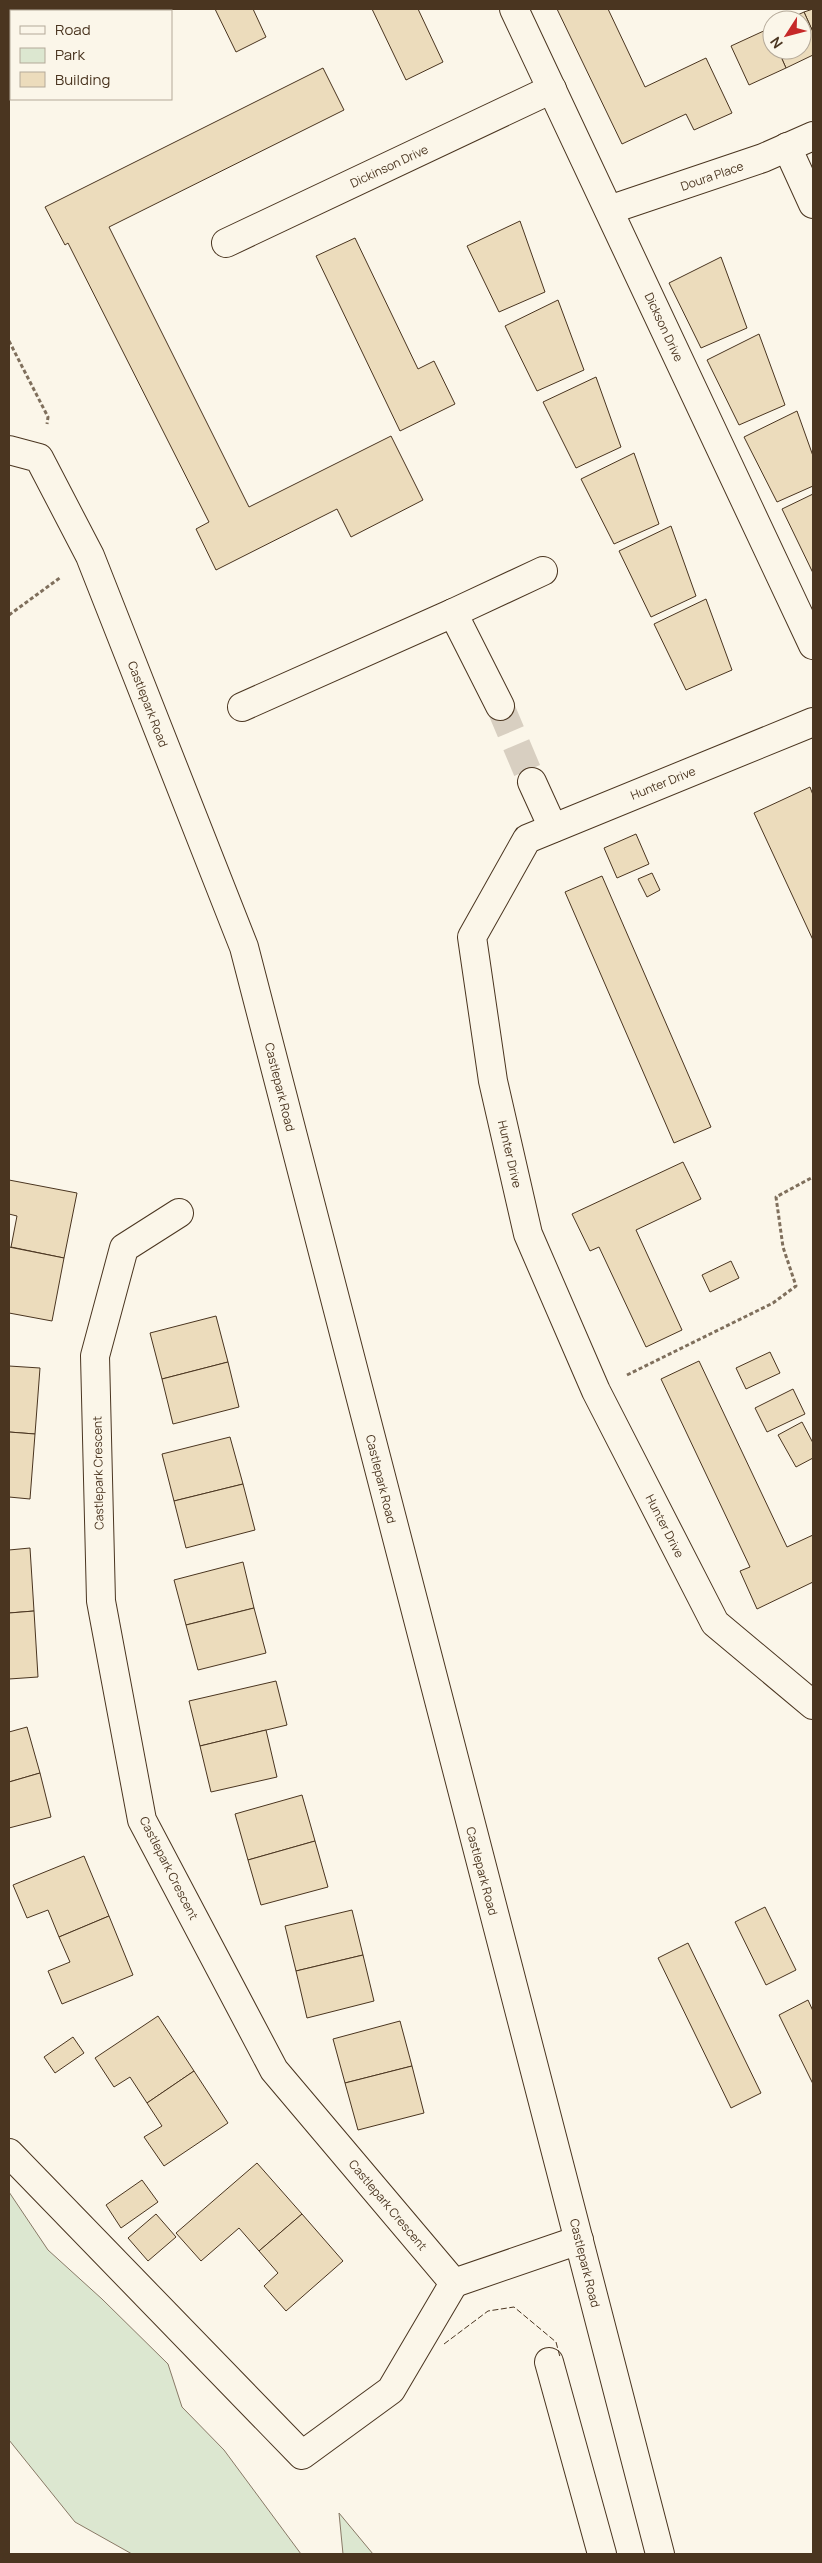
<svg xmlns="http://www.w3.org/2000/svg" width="822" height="2563" viewBox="0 0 822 2563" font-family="Manrope,sans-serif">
  <rect width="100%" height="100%" fill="#fbf6e9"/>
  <g fill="#dce7d0" stroke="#887966">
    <polygon points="9,2192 48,2250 102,2299 168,2364 182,2407 224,2450 301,2554 132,2554 75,2522 9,2440"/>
    <polygon points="339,2513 373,2554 343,2554"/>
  </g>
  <g fill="#ecdcbc" stroke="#4a3520">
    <polygon points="215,9 253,9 266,37 236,52"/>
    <polygon points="372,9 418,9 443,62 406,80"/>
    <polygon points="557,9 608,9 645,87 706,58 732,113 694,130 686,114 622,144"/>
    <polygon points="813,9 813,32 804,12"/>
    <polygon points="804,12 813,32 813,55 786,68 778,50 802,50 802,20 787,20"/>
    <polygon points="768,29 772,38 772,50 778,50 786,68 749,85 731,46"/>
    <polygon points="323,68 344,110 109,227 249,507 391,436 423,500 351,537 337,509 216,570 196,529 209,522 68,243 65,245 45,207"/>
    <polygon points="520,221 545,292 499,312 467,246"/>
    <polygon points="355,238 418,369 434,361 455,404 400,431 316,256"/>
    <polygon points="721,257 747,328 701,348 669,283"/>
    <polygon points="558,300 584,370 537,391 505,326"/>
    <polygon points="759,334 785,405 739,425 707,360"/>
    <polygon points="596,377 621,447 576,468 543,402"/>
    <polygon points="797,411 813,456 813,486 777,502 744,437"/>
    <polygon points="634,453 659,524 614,544 581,479"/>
    <polygon points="813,494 813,573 782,509"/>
    <polygon points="671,526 696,596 651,617 619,551"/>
    <polygon points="706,599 732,670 686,690 654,624"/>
    <polygon points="810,787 813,795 813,940 754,813"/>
    <polygon points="636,834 649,864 617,878 604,848"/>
    <polygon points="652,873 660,890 647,897 638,879"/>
    <polygon points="602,876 711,1127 674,1143 565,892"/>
    <polygon points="683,1162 701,1199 636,1230 682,1330 646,1347 599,1247 590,1251 572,1214"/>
    <polygon points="9,1180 77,1193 64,1258 11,1247 17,1216 9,1214"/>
    <polygon points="9,1247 64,1258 52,1321 9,1313"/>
    <polygon points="731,1261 739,1278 710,1292 702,1275"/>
    <polygon points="216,1316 228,1362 162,1379 150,1333"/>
    <polygon points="770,1352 780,1373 746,1389 736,1368"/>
    <polygon points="699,1361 787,1547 813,1535 813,1582 757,1609 740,1571 750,1567 661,1379"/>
    <polygon points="228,1362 239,1407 173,1424 162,1379"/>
    <polygon points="9,1366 40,1368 35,1434 9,1432"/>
    <polygon points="793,1389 805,1414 767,1432 755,1408"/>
    <polygon points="802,1422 813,1443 813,1458 796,1467 778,1435"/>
    <polygon points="9,1432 35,1434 30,1499 9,1497"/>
    <polygon points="230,1437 243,1484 174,1501 162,1454"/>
    <polygon points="243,1484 255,1530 186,1548 174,1501"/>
    <polygon points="30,1548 34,1611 9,1613 9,1550"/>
    <polygon points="243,1562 254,1608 186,1625 174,1580"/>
    <polygon points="254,1608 266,1653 198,1670 186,1625"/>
    <polygon points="34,1611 38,1677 9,1679 9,1613"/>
    <polygon points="276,1681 287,1725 200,1746 189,1701"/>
    <polygon points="27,1727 40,1773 9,1782 9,1732"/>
    <polygon points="266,1730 277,1777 211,1792 200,1746"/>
    <polygon points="40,1773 51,1817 9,1828 9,1782"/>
    <polygon points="302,1795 315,1841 248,1860 235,1814"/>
    <polygon points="315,1841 328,1887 261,1905 248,1860"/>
    <polygon points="84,1856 109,1916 59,1937 48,1910 27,1918 13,1885"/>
    <polygon points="765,1907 796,1970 766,1985 735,1922"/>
    <polygon points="352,1910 363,1955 296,1971 285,1926"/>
    <polygon points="109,1916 133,1975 62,2004 48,1971 70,1962 59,1937"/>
    <polygon points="688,1943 761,2093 731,2108 658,1958"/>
    <polygon points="363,1955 374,2001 307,2018 296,1971"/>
    <polygon points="808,2000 813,2011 813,2084 779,2015"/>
    <polygon points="158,2016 194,2071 147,2103 130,2077 114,2087 95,2058"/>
    <polygon points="400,2021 412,2066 345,2083 333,2039"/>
    <polygon points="73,2037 84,2053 55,2073 44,2057"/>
    <polygon points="412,2066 424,2113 358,2130 345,2083"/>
    <polygon points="194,2071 228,2123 164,2166 144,2137 162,2126 147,2103"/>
    <polygon points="257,2163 302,2214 259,2251 239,2228 201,2261 176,2233"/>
    <polygon points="142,2180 158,2202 121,2228 106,2205"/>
    <polygon points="156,2214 176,2237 148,2261 128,2238"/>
    <polygon points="302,2214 343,2261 286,2311 264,2286 278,2273 259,2251"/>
  </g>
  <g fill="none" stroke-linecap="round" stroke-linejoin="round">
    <polyline stroke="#d8cfc1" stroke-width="28" stroke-dasharray="28 14" stroke-linecap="butt" points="500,706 532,782"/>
    <defs>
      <g id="minor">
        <polyline points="514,9 813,645"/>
        <polyline points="787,147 813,204"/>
        <polyline points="609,210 763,158 813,136"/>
        <polyline points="226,243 552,89"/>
        <polyline points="9,450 39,458 90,556 244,947 660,2554"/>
        <polyline points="453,613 543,571"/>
        <polyline points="242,707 453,613 500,706"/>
        <polyline points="813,722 527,839 472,937 493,1081 528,1234 596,1391 715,1623 813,1705"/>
        <polyline points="532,782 553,828"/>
        <polyline points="179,1213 124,1248 95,1356 101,1601 142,1820 274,2070 454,2283 579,2240"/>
        <polyline points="9,2153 302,2455 391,2390 454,2283"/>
        <polyline points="549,2362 602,2554"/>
      </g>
    </defs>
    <use href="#minor" stroke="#4a3520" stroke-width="30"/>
    <g stroke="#7f6f5c" stroke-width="3" stroke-dasharray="4 2.5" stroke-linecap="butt">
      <polyline points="9,341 48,417 47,424"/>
      <polyline points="9,615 61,577"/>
      <polyline points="627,1375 773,1303 796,1286 783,1247 776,1197 813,1177"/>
    </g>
    <use href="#minor" stroke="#fbf6e9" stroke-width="28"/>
    <polyline stroke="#4a3520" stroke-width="1" stroke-dasharray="6 2.5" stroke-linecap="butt" points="444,2344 488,2311 514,2307 556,2342 560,2357"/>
  </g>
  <g text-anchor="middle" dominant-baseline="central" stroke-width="4" stroke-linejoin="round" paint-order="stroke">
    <g font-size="12" fill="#4a3520" stroke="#fbf6e9">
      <text transform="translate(389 166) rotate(-25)">Dickinson Drive</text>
      <text transform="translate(712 176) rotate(-19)">Doura Place</text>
      <text transform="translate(664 327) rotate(65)">Dickson Drive</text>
      <text transform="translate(148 704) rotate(69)">Castlepark Road</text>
      <text transform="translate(663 783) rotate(-22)">Hunter Drive</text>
      <text transform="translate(280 1087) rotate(76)">Castlepark Road</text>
      <text transform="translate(510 1154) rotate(77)">Hunter Drive</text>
      <text transform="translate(98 1473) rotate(-91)">Castlepark Crescent</text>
      <text transform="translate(381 1479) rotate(76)">Castlepark Road</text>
      <text transform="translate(665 1526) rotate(63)">Hunter Drive</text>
      <text transform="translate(169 1868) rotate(63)">Castlepark Crescent</text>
      <text transform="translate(482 1871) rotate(75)">Castlepark Road</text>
      <text transform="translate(388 2205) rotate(50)">Castlepark Crescent</text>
      <text transform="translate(585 2263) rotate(76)">Castlepark Road</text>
    </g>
  </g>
  <rect width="822" height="2563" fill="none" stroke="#4a3520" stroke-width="20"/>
  <rect x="10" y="10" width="162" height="90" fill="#fbf6e9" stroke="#b4a999"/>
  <rect x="20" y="26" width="25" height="8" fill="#fbf6e9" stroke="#b4a999"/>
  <text x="55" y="35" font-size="15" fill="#4a3520">Road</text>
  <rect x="20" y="48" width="25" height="15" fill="#dce7d0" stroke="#b4a999"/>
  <text x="55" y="60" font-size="15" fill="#4a3520">Park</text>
  <rect x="20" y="72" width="25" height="15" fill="#ecdcbc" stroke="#b4a999"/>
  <text x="55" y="85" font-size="15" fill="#4a3520">Building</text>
  <g transform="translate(787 35) rotate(234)"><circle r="24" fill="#fbf6e9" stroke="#b4a999"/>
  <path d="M0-4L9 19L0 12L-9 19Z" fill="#c62828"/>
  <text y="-8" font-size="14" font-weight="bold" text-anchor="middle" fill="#4a3520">N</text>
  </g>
</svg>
